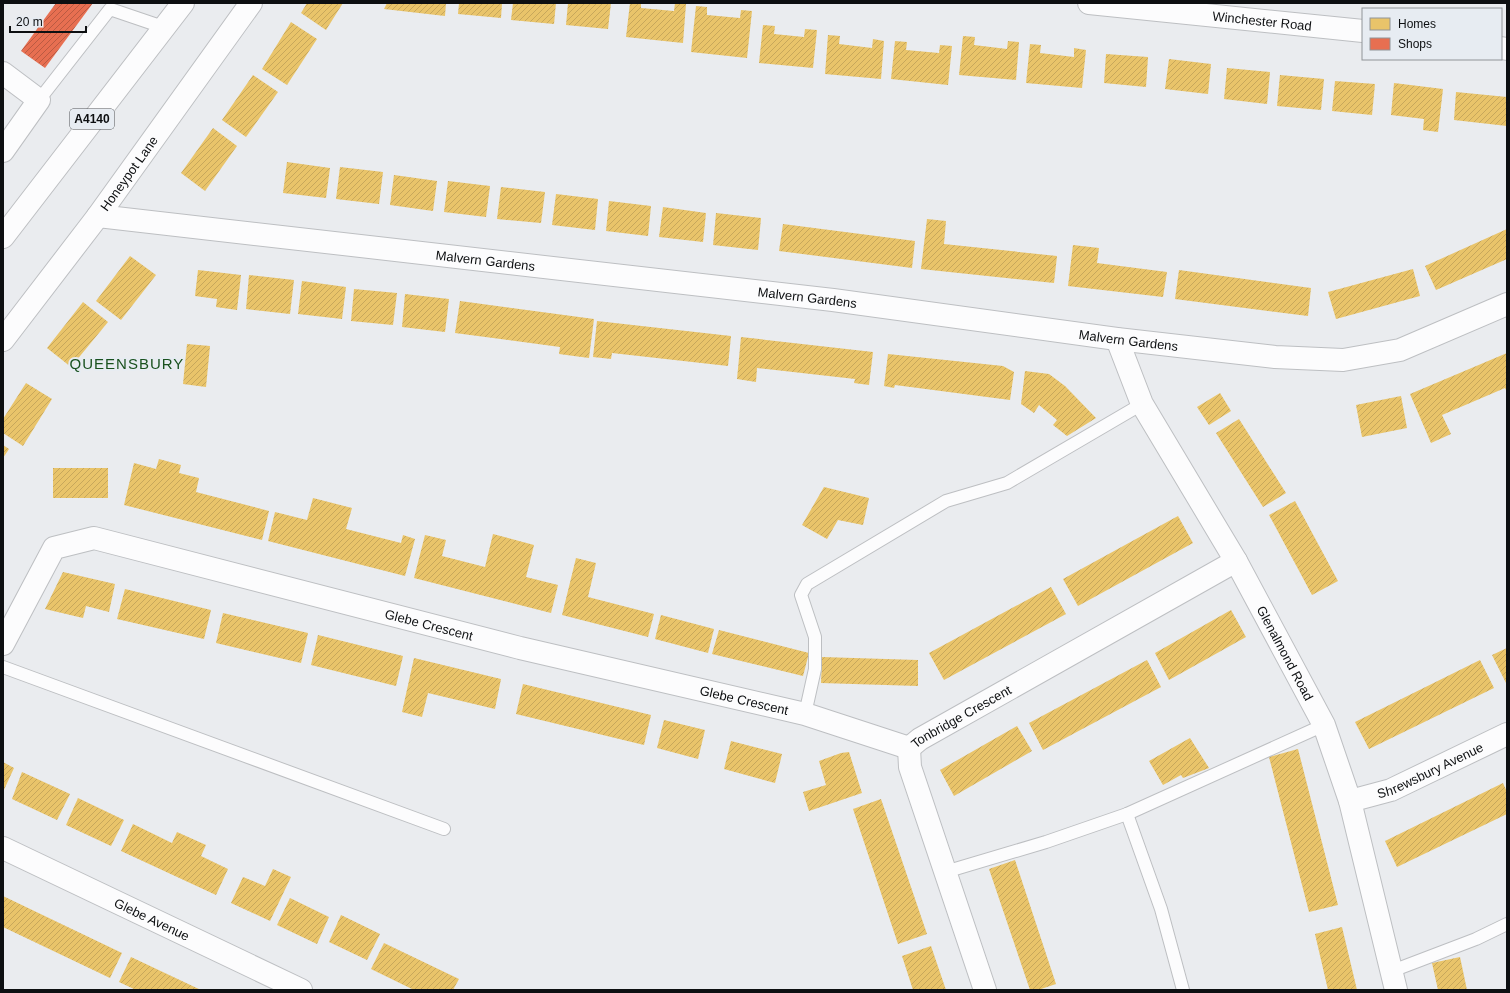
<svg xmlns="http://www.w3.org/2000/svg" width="1510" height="993" viewBox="0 0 1510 993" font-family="Helvetica,sans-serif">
  <defs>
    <pattern id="homes-hatch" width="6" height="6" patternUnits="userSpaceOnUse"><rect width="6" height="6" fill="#e9c46a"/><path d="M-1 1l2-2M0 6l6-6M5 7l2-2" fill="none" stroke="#c7a75b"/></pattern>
    <pattern id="shops-hatch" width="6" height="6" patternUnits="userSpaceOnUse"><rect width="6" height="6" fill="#e76f51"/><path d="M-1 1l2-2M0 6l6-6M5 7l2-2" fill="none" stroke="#ba5a42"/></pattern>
  </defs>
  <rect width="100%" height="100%" fill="#eaecef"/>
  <g fill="url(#homes-hatch)">
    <polygon points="307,3 343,3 326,30 301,13"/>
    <polygon points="387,3 446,3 445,16 384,9"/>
    <polygon points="459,3 502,3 501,18 458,14"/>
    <polygon points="513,3 556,3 554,24 511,20"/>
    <polygon points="568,3 611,3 608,29 566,25"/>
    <polygon points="630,3 641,3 641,8 674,11 675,3 686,4 683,43 626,37"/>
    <polygon points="696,6 707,7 707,15 740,18 741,10 752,11 747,58 691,52"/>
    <polygon points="291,22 317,39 287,85 262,69"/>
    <polygon points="763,25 775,26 774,34 804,37 805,29 817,30 813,68 759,63"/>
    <polygon points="828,35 840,36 839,44 872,48 873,39 884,41 881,79 825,74"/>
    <polygon points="963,36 975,37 974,45 1007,49 1008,41 1019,42 1016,80 959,75"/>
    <polygon points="895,41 907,42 906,50 939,53 940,45 952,46 948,85 891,79"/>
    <polygon points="1030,44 1041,45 1040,53 1074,57 1074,48 1086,50 1082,88 1026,83"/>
    <polygon points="1106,54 1148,57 1146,87 1104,83"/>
    <polygon points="1169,59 1211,64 1208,94 1165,89"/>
    <polygon points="1227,68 1270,72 1267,104 1224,99"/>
    <polygon points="253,75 278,92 246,137 222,120"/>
    <polygon points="1280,75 1324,79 1321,110 1277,106"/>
    <polygon points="1335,81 1375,84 1372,115 1332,111"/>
    <polygon points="1394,83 1443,89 1438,132 1423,130 1424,119 1391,115"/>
    <polygon points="1456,92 1507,97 1507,126 1454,120"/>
    <polygon points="213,128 237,146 205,191 181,173"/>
    <polygon points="287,162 330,168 326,198 283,193"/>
    <polygon points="340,167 383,172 379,204 336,199"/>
    <polygon points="394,175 437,181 433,211 390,205"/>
    <polygon points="448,181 490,186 486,217 444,212"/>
    <polygon points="501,187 545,192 541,223 497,219"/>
    <polygon points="556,194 598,199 595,230 552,225"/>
    <polygon points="609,201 651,206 648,236 606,231"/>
    <polygon points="663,207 706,213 703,242 659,237"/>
    <polygon points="716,213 761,218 758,250 713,245"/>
    <polygon points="927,219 946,221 944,244 1057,256 1054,283 921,269"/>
    <polygon points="783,224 915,241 912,268 779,251"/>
    <polygon points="1507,229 1507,259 1436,290 1425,266"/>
    <polygon points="1073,245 1099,248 1097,263 1167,272 1163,297 1068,286"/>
    <polygon points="130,256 156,275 121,320 96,301"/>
    <polygon points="1413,269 1420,296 1336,319 1328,292"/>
    <polygon points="198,270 241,275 237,310 216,307 217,299 195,296"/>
    <polygon points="1179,270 1311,288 1308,316 1175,299"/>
    <polygon points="249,275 294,280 290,314 246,309"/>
    <polygon points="302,281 346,287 342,319 298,314"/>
    <polygon points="354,289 397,293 393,325 351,321"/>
    <polygon points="405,294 449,299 445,332 402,327"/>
    <polygon points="460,301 594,319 589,358 559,354 560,347 455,333"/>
    <polygon points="83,302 108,322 71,367 47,348"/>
    <polygon points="597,321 731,336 728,366 612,353 611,359 593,357"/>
    <polygon points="741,337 873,352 869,385 854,383 855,379 757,368 756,382 737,379"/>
    <polygon points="187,344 210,346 206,387 183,384"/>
    <polygon points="1507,353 1507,392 1505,388 1442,415 1451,434 1431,443 1410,394"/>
    <polygon points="888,354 1003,366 1014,372 1010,400 895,385 894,388 884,386"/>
    <polygon points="1025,371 1049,374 1065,386 1096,418 1067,436 1053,425 1057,420 1039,405 1034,413 1021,404"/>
    <polygon points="26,383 52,399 23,446 3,433 3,419"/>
    <polygon points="1220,393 1231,411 1209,425 1197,407"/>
    <polygon points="1401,396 1407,428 1362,437 1356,405"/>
    <polygon points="1239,419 1286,493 1263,507 1216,433"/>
    <polygon points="3,445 9,449 3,458"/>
    <polygon points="159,459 181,465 179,473 199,478 196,492 269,511 262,540 124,505 134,463 156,469"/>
    <rect x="53" y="468" width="55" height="30"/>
    <polygon points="824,487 869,498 863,525 838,520 827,539 802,525"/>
    <polygon points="313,498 352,508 346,529 401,543 403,535 415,539 405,576 268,541 275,512 307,520"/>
    <polygon points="1295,501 1338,581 1312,595 1269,515"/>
    <polygon points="1178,516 1193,543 1078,606 1063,579"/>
    <polygon points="493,534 534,545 526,577 558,585 551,613 414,578 425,535 446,540 442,556 485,567"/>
    <polygon points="576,558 596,563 588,597 654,614 648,637 562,615"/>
    <polygon points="63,572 115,584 109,612 86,606 83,618 45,609"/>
    <polygon points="1051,587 1066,614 944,680 929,653"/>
    <polygon points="125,589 211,610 204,639 117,619"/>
    <polygon points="1231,610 1246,637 1169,680 1155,653"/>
    <polygon points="223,613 308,633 301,663 216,643"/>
    <polygon points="661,615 714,629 708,653 655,639"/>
    <polygon points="719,630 809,653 803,676 712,654"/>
    <polygon points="318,635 403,656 396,686 311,665"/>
    <polygon points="1507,648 1507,682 1506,683 1492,655"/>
    <polygon points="822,657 918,660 918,686 821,683"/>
    <polygon points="414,658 501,679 495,709 428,693 422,717 402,712"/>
    <polygon points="1147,660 1161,687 1043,750 1029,723"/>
    <polygon points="1480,660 1494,688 1369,749 1355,722"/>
    <polygon points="523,684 651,715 644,745 516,714"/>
    <polygon points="664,720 705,730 698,759 657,748"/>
    <polygon points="1017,726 1032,751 954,796 940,770"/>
    <polygon points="1190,738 1209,768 1183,778 1181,775 1163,785 1149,761"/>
    <polygon points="731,741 782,754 775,783 724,769"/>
    <polygon points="1298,749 1338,905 1309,912 1269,757"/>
    <polygon points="849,752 862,793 809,811 803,792 826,785 819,761 841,753"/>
    <polygon points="3,762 14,768 3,792"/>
    <polygon points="22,772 70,794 57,820 12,799"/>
    <polygon points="1503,783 1507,792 1507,814 1397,867 1385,841"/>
    <polygon points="78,798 124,820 111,846 66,825"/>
    <polygon points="881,799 927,934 898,944 853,809"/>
    <polygon points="133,824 172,843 177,832 206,845 201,856 228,869 216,895 121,851"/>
    <polygon points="1015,860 1056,984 1038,990 1030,990 989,869"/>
    <polygon points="273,869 291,877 270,921 231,903 243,877 265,886"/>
    <polygon points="3,896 122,953 110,978 3,927"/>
    <polygon points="290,898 329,917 317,944 277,925"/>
    <polygon points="341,915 380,934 367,960 329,942"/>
    <polygon points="1342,927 1357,990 1328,990 1315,934"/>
    <polygon points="384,943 459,979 453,990 414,990 371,969"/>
    <polygon points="931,946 946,990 913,990 902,956"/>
    <polygon points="131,957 201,990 136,990 119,982"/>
    <polygon points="1460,957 1467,990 1438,990 1432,963"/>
  </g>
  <polygon fill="url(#shops-hatch)" points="56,3 93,3 45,68 21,51"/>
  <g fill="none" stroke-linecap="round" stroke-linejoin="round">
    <defs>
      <g id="service">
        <polyline points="39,100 110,9 163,27"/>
        <polyline points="3,667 444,829"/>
        <polyline points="805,714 815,669 815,637 801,595 807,584 946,501 1007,483 1142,404"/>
        <polyline points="1127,814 1161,909 1183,990"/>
        <polyline points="945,872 1046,842 1127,814 1324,725"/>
        <polyline points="1392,971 1476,939 1507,924"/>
      </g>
      <g id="minor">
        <path id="s1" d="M1089 3 1363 31"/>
        <polyline points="1501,48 1507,49"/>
        <polyline points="3,73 39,100 3,151"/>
        <path id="s2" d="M98 216 833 300 1117 339 1275 357 1343 360 1400 350 1507 304"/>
        <path id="s3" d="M1117 339 1142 404 1236 561 1324 725 1350 801 1396 990"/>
        <path id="s4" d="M3 340 98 216 251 3"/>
        <path id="s5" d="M3 644 54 548 94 538 520 648 805 714 909 748"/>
        <path id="s6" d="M909 748 920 739 1236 561"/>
        <polyline points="909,748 910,767 985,990"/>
        <path id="s7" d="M1350 801 1391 790 1507 734"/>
        <path id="s8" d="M3 848 301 990"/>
      </g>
      <polyline id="primary" points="3,237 183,3"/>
    </defs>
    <use href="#service" stroke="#bdbfc2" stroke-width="14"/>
    <use href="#minor" stroke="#bdbfc2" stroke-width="24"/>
    <use href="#primary" stroke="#bdbfc2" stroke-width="24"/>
    <use href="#service" stroke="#fcfcfd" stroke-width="12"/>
    <use href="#minor" stroke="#fcfcfd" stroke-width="22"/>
    <use href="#primary" stroke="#fcfcfd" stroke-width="22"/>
  </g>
  <g text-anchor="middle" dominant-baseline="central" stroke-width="4" stroke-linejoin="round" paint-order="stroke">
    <rect fill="#e7ecf2" stroke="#4e5154" stroke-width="1" x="70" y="109" width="44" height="20" rx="3"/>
    <g font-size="12" font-weight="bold" fill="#0d0f11">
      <text x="92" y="119">A4140</text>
    </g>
    <g font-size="13" fill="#0d0f11" stroke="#e7ecf2">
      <text stroke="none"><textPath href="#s1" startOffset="174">Winchester Road</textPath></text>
      <text stroke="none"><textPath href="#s4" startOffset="209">Honeypot Lane</textPath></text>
      <text stroke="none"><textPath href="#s2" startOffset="390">Malvern Gardens</textPath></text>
      <text stroke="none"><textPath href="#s2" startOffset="714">Malvern Gardens</textPath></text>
      <text stroke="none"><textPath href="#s2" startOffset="1038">Malvern Gardens</textPath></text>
      <text stroke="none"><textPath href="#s5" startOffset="496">Glebe Crescent</textPath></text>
      <text stroke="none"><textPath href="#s3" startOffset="357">Glenalmond Road</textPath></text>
      <text stroke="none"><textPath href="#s5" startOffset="820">Glebe Crescent</textPath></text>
      <text stroke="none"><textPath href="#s6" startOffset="61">Tonbridge Crescent</textPath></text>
      <text stroke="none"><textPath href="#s7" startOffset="86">Shrewsbury Avenue</textPath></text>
      <text stroke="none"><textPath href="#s8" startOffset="165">Glebe Avenue</textPath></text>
    </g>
    <g font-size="15" letter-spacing="1" fill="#19511e" stroke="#e7ecf2">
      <text x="127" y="363">QUEENSBURY</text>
    </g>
  </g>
  <rect width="1510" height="993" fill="none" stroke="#0d0f11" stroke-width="8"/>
  <rect x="1362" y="8" width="140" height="52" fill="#e7ecf2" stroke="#909498"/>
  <rect x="1370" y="18" width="20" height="12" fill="#e9c46a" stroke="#909498"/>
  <text x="1398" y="28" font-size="12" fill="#0d0f11">Homes</text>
  <rect x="1370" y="38" width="20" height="12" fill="#e76f51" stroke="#909498"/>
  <text x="1398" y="48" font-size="12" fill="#0d0f11">Shops</text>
  <path d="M10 26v6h76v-6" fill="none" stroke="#0d0f11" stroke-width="2"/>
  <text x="16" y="26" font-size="12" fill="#0d0f11" stroke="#e7ecf2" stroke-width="3" paint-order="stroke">20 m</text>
</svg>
